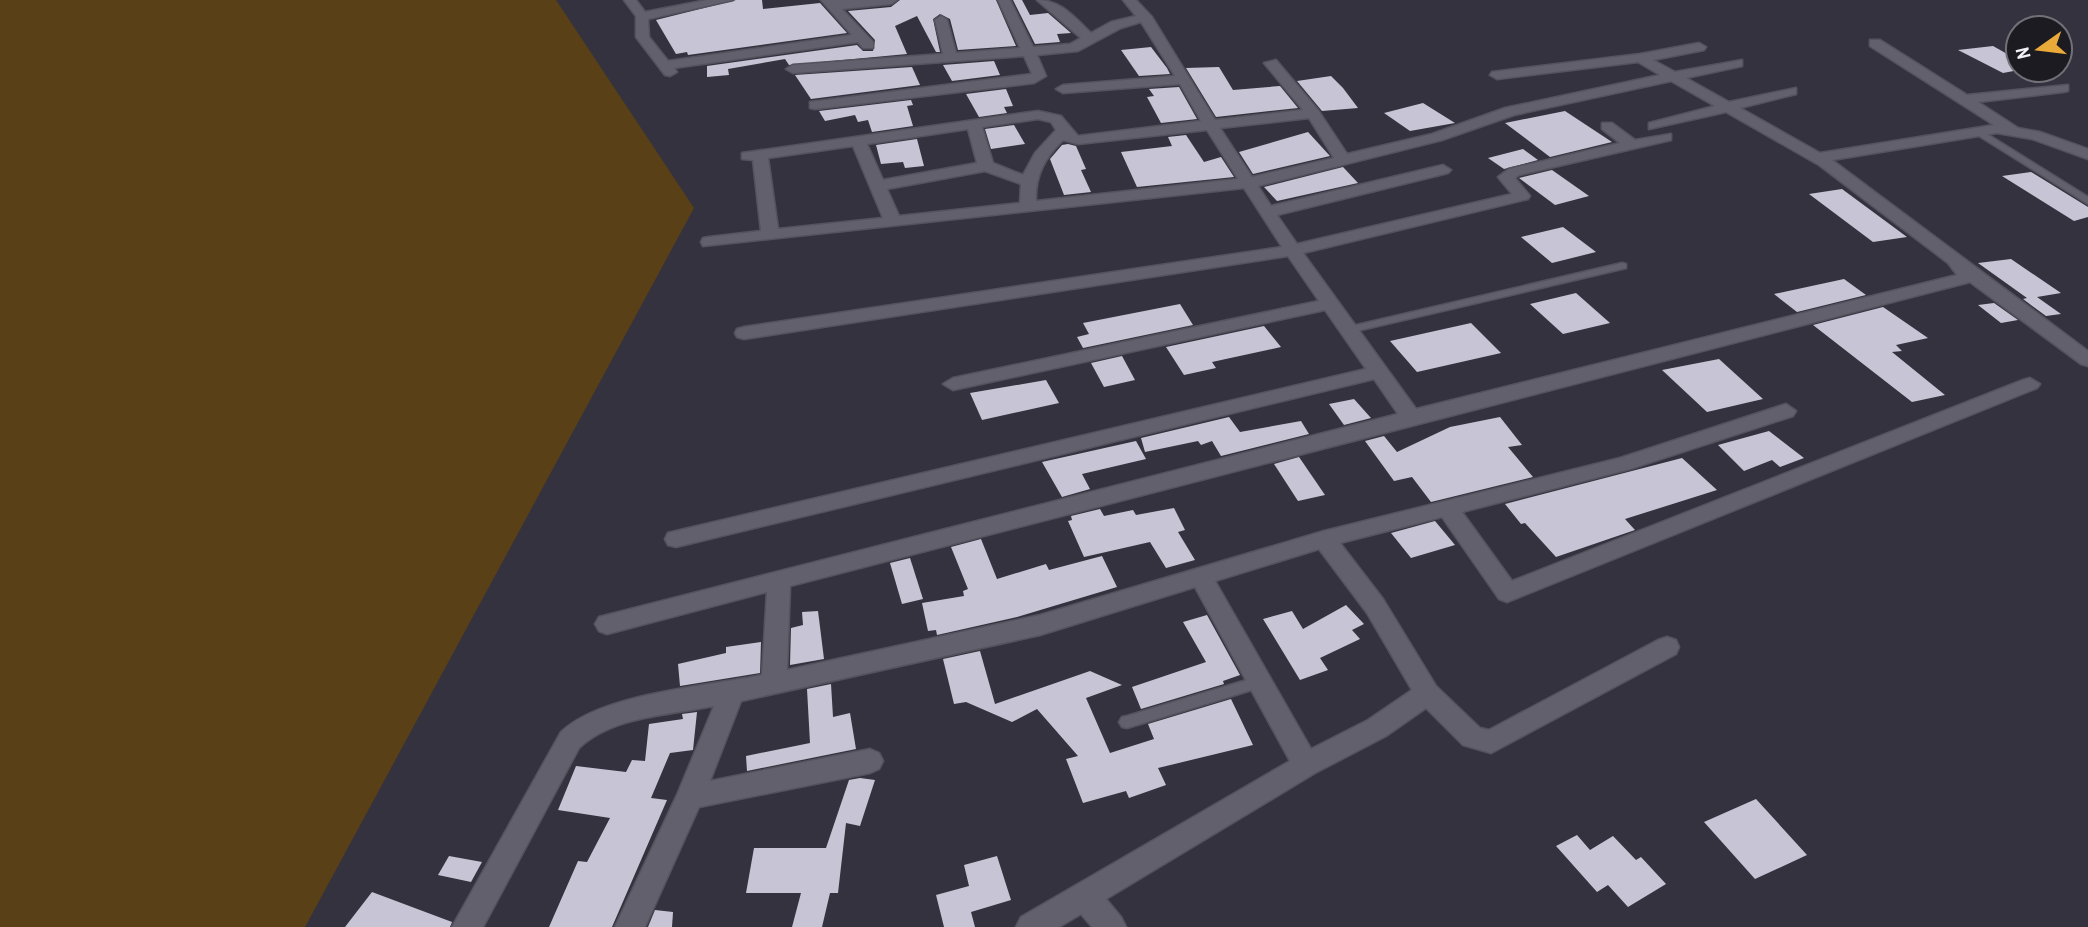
<svg xmlns="http://www.w3.org/2000/svg" width="2088" height="927" viewBox="0 0 2088 927" font-family="'Archivo Narrow',sans-serif">
  <rect width="100%" height="100%" fill="#35323f"/>
  <polygon fill="#594017" points="0,0 556,0 694,208 305,927 0,927"/>
  <g fill="#c7c4d5">
    <polygon points="736,0 762,0 763,9 820,3 847,33 688,55 687,52 676,54 656,20"/>
    <polygon points="900,0 996,0 1016,46 958,50 950,19 940,14 933,19 940,52 936,52 917,16 895,26 907,54 789,65 785,59 728,69 729,75 707,77 707,66 857,45 863,51 873,51 875,40 848,11 891,7"/>
    <polygon points="1013,0 1022,0 1030,15 1048,13 1071,33 1057,34 1060,42 1035,44"/>
    <polygon points="1993,46 2018,60 2019,70 2003,73 1958,50"/>
    <polygon points="1151,47 1167,68 1170,74 1139,76 1121,50"/>
    <polygon points="994,61 1000,75 952,81 943,65"/>
    <polygon points="912,67 920,85 811,99 795,75"/>
    <polygon points="1219,67 1233,90 1280,86 1298,108 1216,117 1186,68"/>
    <polygon points="1331,76 1343,88 1358,108 1322,111 1297,81"/>
    <polygon points="1179,87 1197,119 1161,123 1147,97 1154,96 1149,89"/>
    <polygon points="1006,89 1013,106 1004,107 1007,113 979,117 966,94"/>
    <polygon points="911,100 913,105 907,106 913,126 872,132 868,120 858,122 855,115 825,121 819,111"/>
    <polygon points="1423,103 1455,123 1410,131 1384,113"/>
    <polygon points="1565,111 1612,142 1550,157 1505,123"/>
    <polygon points="1014,125 1025,144 991,149 985,129"/>
    <polygon points="1308,132 1330,156 1253,174 1239,152"/>
    <polygon points="1186,135 1204,162 1221,157 1234,177 1137,187 1121,152 1172,146 1168,137"/>
    <polygon points="917,139 924,166 905,168 903,162 881,164 876,145"/>
    <polygon points="1068,144 1076,146 1086,169 1081,170 1091,192 1064,195 1050,159 1062,145"/>
    <polygon points="1523,149 1538,160 1504,169 1488,158"/>
    <polygon points="1343,167 1358,183 1277,201 1264,187"/>
    <polygon points="1552,170 1589,196 1555,205 1519,178"/>
    <polygon points="2031,172 2088,207 2088,217 2074,221 2002,176"/>
    <polygon points="1842,189 1907,237 1873,242 1809,194"/>
    <polygon points="1563,227 1596,252 1552,263 1521,237"/>
    <polygon points="2011,259 2061,293 2037,297 2061,314 2046,316 2023,299 2027,298 1978,263"/>
    <polygon points="1844,279 1866,295 1797,312 1774,294"/>
    <polygon points="1576,293 1610,323 1563,334 1530,304"/>
    <polygon points="1994,303 2018,320 2001,323 1978,305"/>
    <polygon points="1180,304 1193,325 1083,348 1077,337 1089,334 1083,323"/>
    <polygon points="1883,307 1928,338 1896,345 1902,351 1892,352 1945,395 1912,402 1813,325"/>
    <polygon points="1471,323 1501,353 1417,372 1390,341"/>
    <polygon points="1264,326 1281,347 1212,362 1216,368 1184,375 1166,347"/>
    <polygon points="1122,356 1135,380 1104,387 1091,363"/>
    <polygon points="1719,359 1763,399 1707,412 1662,370"/>
    <polygon points="1046,380 1059,403 982,420 970,393"/>
    <polygon points="1354,399 1371,418 1344,425 1329,404"/>
    <polygon points="1229,417 1240,432 1301,421 1309,434 1221,456 1212,441 1201,445 1198,441 1145,452 1141,438"/>
    <polygon points="1500,417 1522,445 1508,447 1533,477 1431,502 1412,477 1394,481 1365,441 1384,436 1397,452 1450,427"/>
    <polygon points="1769,431 1804,458 1780,467 1772,460 1744,471 1718,445"/>
    <polygon points="1136,441 1146,459 1082,474 1090,489 1062,497 1042,462"/>
    <polygon points="1299,457 1325,495 1298,501 1274,464"/>
    <polygon points="1682,458 1717,490 1625,519 1635,530 1556,557 1525,523 1521,524 1505,504"/>
    <polygon points="1174,508 1185,530 1178,532 1195,560 1166,568 1150,542 1084,557 1068,521 1072,520 1071,516 1100,509 1104,516 1133,510 1136,515"/>
    <polygon points="1435,521 1455,545 1411,558 1391,533"/>
    <polygon points="981,539 997,579 1046,564 1049,570 1102,556 1117,587 1017,617 937,635 936,630 928,631 922,603 964,596 963,591 968,589 951,547"/>
    <polygon points="910,558 923,599 902,604 890,563"/>
    <polygon points="1346,605 1364,624 1352,630 1360,639 1320,658 1328,670 1300,680 1263,619 1292,611 1303,629"/>
    <polygon points="818,611 824,659 790,665 791,628 803,625 802,612"/>
    <polygon points="1207,615 1240,675 1223,681 1224,684 1141,709 1132,687 1206,662 1183,622"/>
    <polygon points="761,642 760,673 680,686 678,664 726,653 726,647"/>
    <polygon points="980,651 995,704 1090,671 1122,685 1086,698 1110,753 1154,739 1148,724 1231,699 1253,745 1158,768 1166,785 1129,798 1126,791 1083,803 1066,759 1078,756 1037,709 1012,722 966,702 954,704 943,659"/>
    <polygon points="831,684 833,717 850,713 856,749 747,771 746,756 810,743 807,689"/>
    <polygon points="697,712 693,750 670,753 651,798 667,800 612,927 549,927 578,861 587,862 610,818 558,810 576,766 626,772 632,760 645,761 649,724 683,719 682,714"/>
    <polygon points="860,778 875,780 860,826 846,823 838,893 830,893 822,927 792,927 801,893 746,893 754,848 826,848 849,780"/>
    <polygon points="1756,799 1807,855 1755,879 1704,822"/>
    <polygon points="1577,835 1590,850 1613,836 1636,860 1641,857 1666,884 1628,907 1608,885 1597,892 1556,846"/>
    <polygon points="449,856 482,862 471,882 438,875"/>
    <polygon points="997,856 1011,900 971,912 975,927 944,927 936,895 969,886 964,865"/>
    <polygon points="372,892 452,922 450,927 345,927"/>
    <polygon points="655,910 673,912 672,927 648,927"/>
  </g>
  <g fill="none" stroke-linecap="round" stroke-linejoin="round">
    <defs>
      <g id="service">
        <polygon points="1979,129 2088,197 2088,204 1976,134 1975,132"/>
        <polygon points="1622,263 1626,264 1626,268 1348,333 1343,330 1348,327"/>
        <polygon points="1260,676 1265,678 1267,682 1265,686 1127,728 1122,727 1119,722 1122,717 1127,716"/>
      </g>
      <g id="minor">
        <polygon points="624,0 636,0 645,12 707,0 733,0 648,19 649,37 668,61 852,35 821,0 897,0 891,4 842,9 873,42 873,48 863,48 858,42 674,68 677,72 670,76 665,75 636,37 636,16"/>
        <path d="M998 0H1010L1033 47 1070 44 1081 38 1037 0C1061 0 1074 17 1091 33L1111 22 1136 16 1123 0H1136L1152 17 1215 120 1303 110 1264 63 1276 60 1318 110 1347 154 1432 134 1505 108 1660 75 1638 62 1497 79 1490 75 1492 72 1640 54 1699 43 1706 47 1704 50 1653 60 1675 72 1742 60V66L1686 78 1729 102 1796 88V94L1740 108 1820 153 1994 125 1870 46V40H1880L1967 95 2068 85V91L2063 92 1978 102 2018 128 2040 132 2088 149V159L2032 139 1997 133 1832 160 2088 351V366L2081 364 1970 282 790 586 787 670 1040 615 1324 531 1620 458 1786 404 1796 411 1793 416 1630 469 1462 512 1512 581 2023 380 2030 378 2040 384 2037 388 1507 602 1499 599 1442 517 1340 543 1383 599 1436 686 1480 728 1489 730 1658 640 1667 637 1676 640 1679 647 1676 654 1491 753 1463 745 1426 708 1386 736 1315 773 1106 899 1121 917 1126 927H1092L1081 914 1059 927H1016L1021 917 1290 761 1195 587 1040 635 741 701 710 781 870 749 879 753 883 761 879 769 870 773 699 807 645 927H615L677 795 714 706C669 715 613 716 579 748L483 927H452L561 732C603 693 704 687 762 675L767 592 607 634 599 631 595 624 599 617 1398 414 1374 379 676 547 668 545 665 539 668 533 676 531 1366 369 1325 310 953 390 943 384 953 378 1319 301 1288 256 744 339 737 337 735 333 737 329 744 327 1282 247 1244 188 703 246 701 242 703 238 709 237 761 231 753 160 742 159V153L1038 111 1061 116 1078 136 1201 121 1180 84 1063 93 1056 89 1063 85 1175 76 1141 22 1121 28 1078 51 1037 55 1046 76 1034 83 815 109 810 108V102L1032 74 1024 56 793 73 786 69 793 65 943 54 935 20 941 16 947 20 956 53 1020 48ZM1671 81 1715 106 1649 123V129L1726 112 1819 165 1948 263 1957 275 1416 409 1303 253 1528 199 1530 196 1515 178 1519 175 1671 140V134L1635 140 1612 123H1602V129L1620 143 1509 169 1498 177 1512 194 1297 244 1277 215 1448 173 1451 170 1443 165 1271 206 1258 186 1442 140 1514 115ZM1309 118 1334 158 1252 177 1220 128ZM1038 119 1051 122 1056 130 1035 153 1023 175 993 163 982 127ZM968 129 977 163 883 180 867 144ZM1207 130 1238 179 1036 201C1035 175 1045 158 1063 140L1078 144ZM853 146 883 218 778 229 768 158ZM985 171 1021 184 1020 203 899 216 887 189ZM1319 549 1367 613 1412 690 1368 720 1311 749 1215 581Z"/>
      </g>
    </defs>
    <use href="#service" stroke="#54525d" stroke-width="3"/>
    <use href="#minor" stroke="#54525d" stroke-width="3"/>
    <use href="#service" fill="#63606e" fill-rule="evenodd"/>
    <use href="#minor" fill="#63606e" fill-rule="evenodd"/>
  </g>
  <g transform="translate(2039 49) rotate(256)"><circle r="33" fill="#1c1b21" stroke="#717077" stroke-width="2"/>
  <path d="M0-5L12 26L0 18L-12 26Z" fill="#eaaa39"/>
  <text y="-10" font-size="19" font-weight="bold" text-anchor="middle" fill="#f1f0f8">N</text>
  </g>
</svg>
